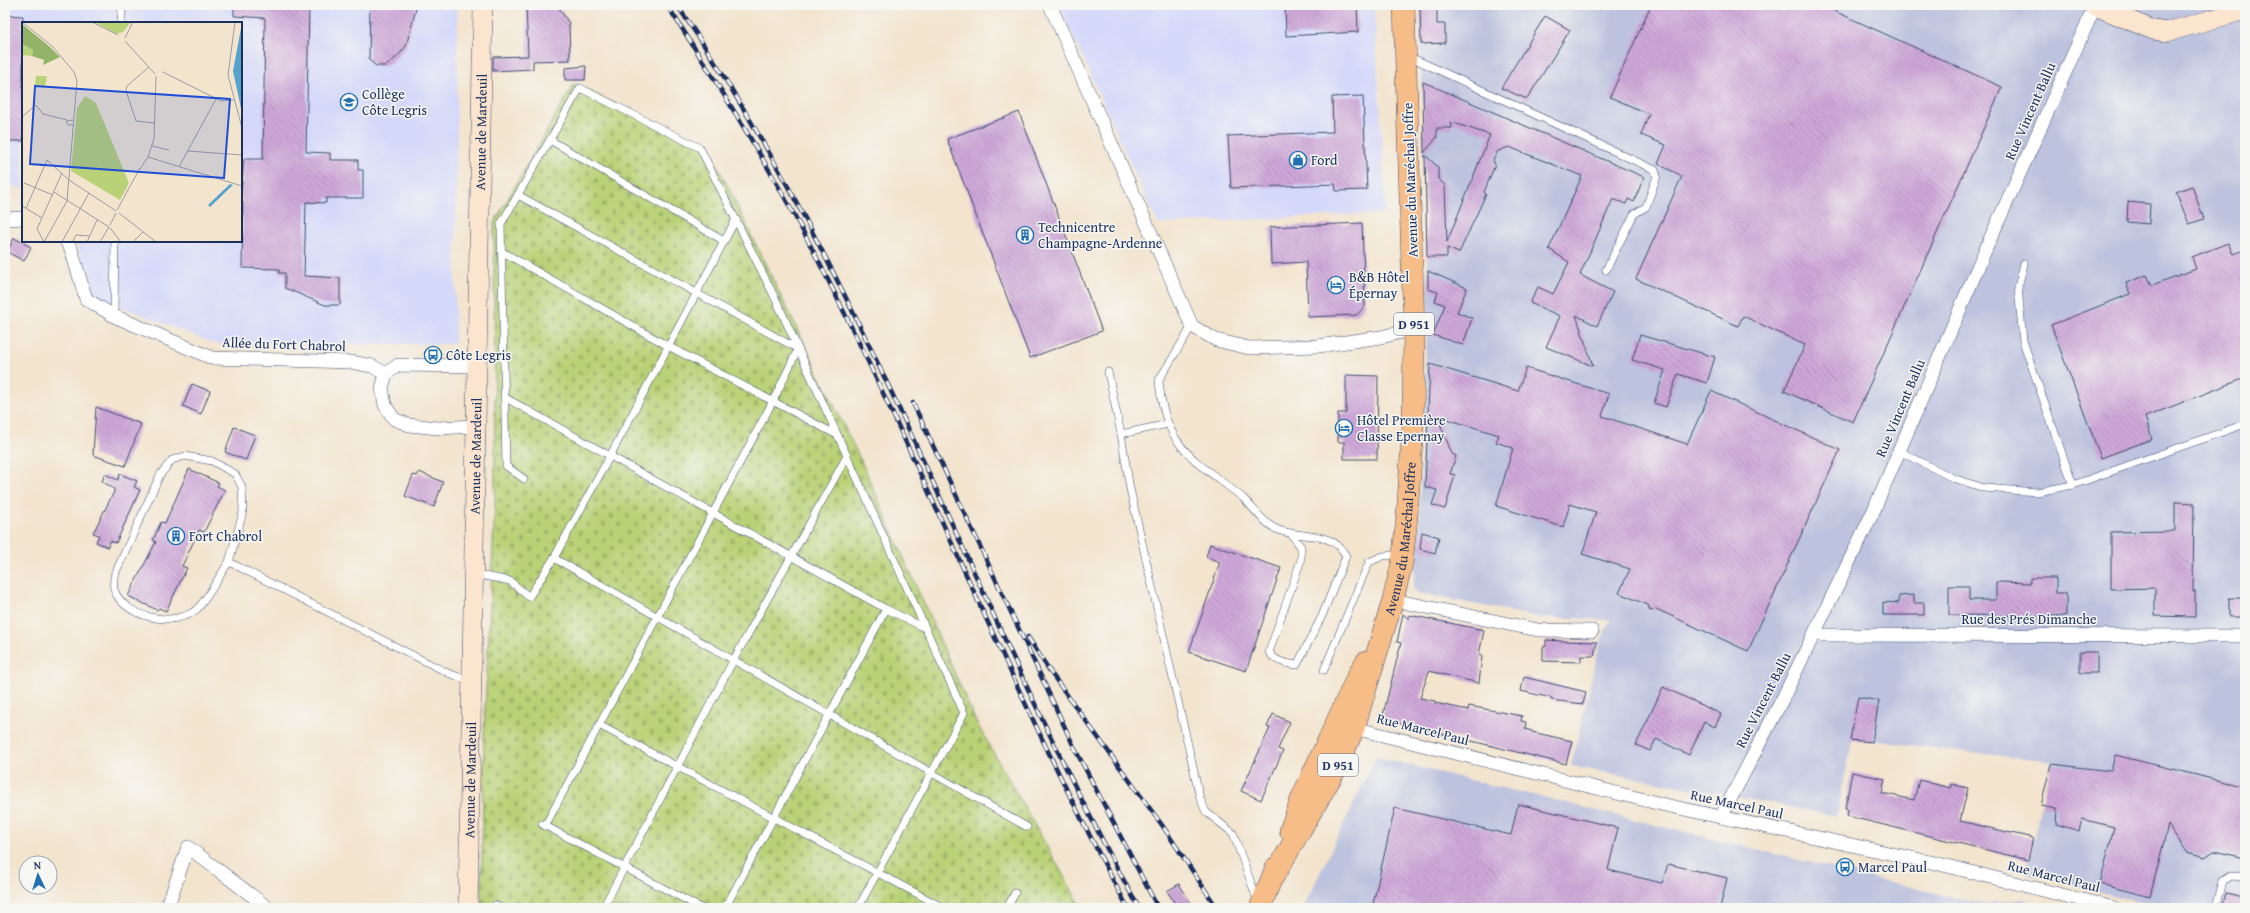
<svg xmlns="http://www.w3.org/2000/svg" width="2250" height="913" viewBox="0 0 2250 913" font-family="'Gentium Book Plus',serif">
  <defs>
    <pattern id="cemetery-stones" width="16" height="16" patternUnits="userSpaceOnUse"><rect width="16" height="16" fill="#bad277"/><path d="M2 7V4a2 2 0 0 1 4 0v3zM10 15v-3a2 2 0 0 1 4 0v3z" fill="#9fb569"/></pattern>
    <pattern id="building-back-hatch" width="6" height="6" patternUnits="userSpaceOnUse"><rect width="6" height="6" fill="#cfa8d9"/><path d="M-1 5l2 2M0 0l6 6M5-1l2 2" fill="none" stroke="#a789b3"/></pattern>
  </defs>
  <rect width="100%" height="100%" fill="#f6f6f2"/>
  <filter id="ink" filterUnits="userSpaceOnUse"><feTurbulence type="fractalNoise" baseFrequency=".025" numOctaves="2"/><feDisplacementMap in="SourceGraphic" scale="8" xChannelSelector="R" yChannelSelector="G"/><feConvolveMatrix kernelMatrix="1 2 1 2 8 2 1 2 1" color-interpolation-filters="sRGB"/></filter>
  <filter id="wash" filterUnits="userSpaceOnUse"><feTurbulence type="fractalNoise" baseFrequency=".012" numOctaves="4" result="noise"/><feDisplacementMap in="SourceGraphic" scale="16" xChannelSelector="R" yChannelSelector="G"/><feGaussianBlur stdDeviation="0.9" result="paint"/><feColorMatrix in="noise" values="0 0 0 0 0 0 0 0 0 0 0 0 0 0 0 0 0 1.4 0 .05"/><feComposite in="paint" operator="in"/></filter>
  <g filter="url(#wash)">
    <rect width="100%" height="100%" fill="#f3e4ce"/>
    <g fill="#d4d8f9">
      <polygon points="5,5 458,5 455,344 215,344 93,295 76,241 241,241 241,23 23,23 23,190 5,181"/>
      <polygon points="1059,5 1374,5 1386,213 1158,224"/>
    </g>
    <g fill="#bdc3de">
      <polygon points="1420,5 2245,5 2245,908 2162,908 2026,873 2052,762 1853,738 1837,816 1571,766 1600,643 1610,620 1538,617 1413,592 1419,523 1428,297"/>
      <polygon points="1376,757 1984,905 2020,899 2057,908 1303,908"/>
    </g>
    <polygon fill="url(#cemetery-stones)" stroke="#6a806a" points="574,84 709,148 863,465 976,722 1082,908 481,908 484,733 495,503 494,223"/>
    <g id="blocks">
      <g fill="url(#building-back-hatch)">
        <polygon points="234,5 309,5 306,152 330,153 330,160 358,160 358,170 363,170 363,198 326,198 326,203 306,202 304,276 340,278 340,305 325,305 285,288 285,273 279,273 279,269 242,268 243,203 241,203 241,196 244,159 263,159 265,18 234,16"/>
        <polygon points="370,5 417,5 406,46 397,57 386,66 376,66 369,60"/>
        <polygon points="526,5 557,5 569,23 570,60 533,61 533,69 493,71 493,57 528,56"/>
        <polygon points="1285,5 1357,5 1358,32 1286,36"/>
        <polygon points="1651,5 1821,5 2002,87 1853,422 1784,391 1805,345 1743,316 1738,326 1636,279 1682,176 1658,164 1666,145 1641,135 1649,114 1610,97"/>
        <polygon points="1420,8 1437,9 1437,24 1445,24 1445,43 1421,44"/>
        <polygon points="5,15 23,16 23,141 5,141"/>
        <polygon points="1545,16 1570,30 1527,99 1501,88"/>
        <polygon points="586,66 585,80 565,80 565,68"/>
        <polygon points="1423,82 1644,177 1634,202 1628,199 1626,204 1613,199 1580,275 1613,292 1597,326 1576,315 1593,366 1546,347 1560,316 1530,303 1538,287 1553,294 1569,262 1549,249 1582,176 1509,147 1498,151 1493,160 1495,165 1484,192 1486,194 1459,253 1447,248 1447,257 1427,257 1425,155 1438,167 1438,179 1445,185 1447,242 1490,135 1451,122 1452,128 1437,128 1437,137 1424,153"/>
        <polygon points="1363,96 1367,190 1336,191 1335,184 1231,188 1228,136 1333,132 1332,97"/>
        <polygon points="1019,112 1102,331 1030,358 947,139"/>
        <polygon points="2192,186 2204,219 2189,224 2176,192"/>
        <polygon points="2128,202 2150,204 2149,224 2127,222"/>
        <polygon points="1362,223 1365,306 1357,315 1308,317 1306,262 1271,264 1270,227"/>
        <polygon points="14,238 31,247 24,261 7,252"/>
        <polygon points="2228,243 2233,254 2245,250 2245,378 2145,417 2152,439 2101,458 2051,325 2130,294 2126,283 2147,275 2152,285 2196,269 2192,257"/>
        <polygon points="1428,271 1467,288 1457,312 1472,318 1463,345 1433,335 1445,305 1435,301 1438,292 1428,289"/>
        <polygon points="1640,335 1715,357 1707,383 1678,374 1666,407 1654,403 1665,370 1632,360"/>
        <polygon points="1430,364 1518,391 1526,368 1609,394 1602,416 1687,444 1711,391 1840,450 1748,651 1656,609 1650,611 1648,605 1619,593 1630,569 1582,554 1596,512 1570,504 1563,527 1496,506 1513,448 1496,442 1499,435 1437,416 1452,454 1456,456 1450,474 1455,475 1445,509 1432,505 1437,490 1425,487"/>
        <polygon points="1346,375 1378,376 1377,459 1344,459 1344,442 1338,442 1338,413 1346,413"/>
        <polygon points="192,384 210,391 201,414 183,406"/>
        <polygon points="96,407 141,424 125,466 93,455"/>
        <polygon points="234,427 255,435 246,460 225,452"/>
        <polygon points="189,469 219,483 217,486 225,490 204,532 199,530 182,566 187,568 166,611 159,608 157,610 128,596 156,542 153,540 161,522 165,523"/>
        <polygon points="419,472 443,482 434,507 405,496 413,475 417,476"/>
        <polygon points="105,474 118,480 120,474 137,481 134,487 140,490 116,543 110,541 108,547 96,542 99,535 93,533 114,492 114,489 102,481"/>
        <polygon points="2175,502 2194,503 2193,592 2195,591 2195,617 2155,616 2155,588 2111,589 2111,532 2175,531"/>
        <polygon points="1422,532 1439,537 1435,553 1420,549"/>
        <polygon points="1210,544 1281,568 1246,671 1189,652 1220,562 1206,557"/>
        <polygon points="2030,578 2056,578 2056,593 2066,593 2066,616 1949,615 1949,586 1969,586 1969,600 1996,600 1996,582 2030,583"/>
        <polygon points="1914,595 1914,603 1924,603 1924,615 1883,615 1883,602 1899,603 1899,596"/>
        <polygon points="2229,598 2243,598 2244,617 2229,617"/>
        <polygon points="1403,614 1409,619 1409,615 1484,630 1479,655 1482,656 1479,683 1429,671 1420,698 1435,701 1435,703 1468,710 1469,706 1522,716 1521,721 1526,722 1525,729 1532,731 1532,732 1572,741 1566,764 1385,720 1383,715 1401,643 1397,642"/>
        <polygon points="1546,640 1563,641 1597,642 1594,656 1581,656 1581,662 1543,661 1543,647 1546,646"/>
        <rect x="2080" y="652" width="17" height="21"/>
        <polygon points="1524,677 1586,692 1583,704 1551,700 1551,698 1521,691"/>
        <polygon points="1663,687 1721,714 1715,727 1704,722 1689,755 1656,739 1650,751 1636,745"/>
        <polygon points="1858,697 1879,701 1872,742 1850,740"/>
        <polygon points="1273,714 1290,722 1278,749 1283,751 1261,800 1241,791 1270,728 1267,727"/>
        <polygon points="2115,755 2245,787 2245,858 2214,851 2205,857 2187,852 2168,825 2150,897 2100,884 2114,827 2082,819 2079,831 2056,824 2057,809 2041,806 2051,764 2111,771"/>
        <polygon points="1852,772 1885,779 1882,793 1914,800 1919,780 1950,788 1951,784 1968,788 1960,821 2033,838 2028,860 1847,816 1848,810 1845,809"/>
        <polygon points="1518,804 1618,828 1608,870 1662,883 1668,864 1727,878 1720,908 1372,908 1395,808 1511,835"/>
        <polygon points="1179,884 1194,908 1178,908 1167,891"/>
        <polygon points="2226,893 2245,897 2245,908 2222,908"/>
      </g>
    </g>
  </g>
  <g filter="url(#ink)">
    <use href="#blocks" fill-opacity="0" stroke="#3b4a6f" stroke-width="1"/>
    <g fill="none" stroke-linecap="round" stroke-linejoin="round">
      <defs>
        <g id="lane">
          <polyline points="121,23 122,5"/>
          <polyline points="1408,56 1655,170 1657,176 1646,207 1634,214 1606,270"/>
          <polyline points="550,140 724,241"/>
          <polyline points="518,195 798,349 773,401 545,826"/>
          <polyline points="501,251 668,346 837,435"/>
          <polyline points="2024,264 2018,287 2023,341 2073,485"/>
          <polyline points="114,316 115,241"/>
          <path d="M1192 326 1159 380C1164 449 1195 459 1243 498 1253 507 1263 523 1276 529 1299 540 1332 528 1346 556L1322 616 1297 665C1287 664 1274 661 1269 652L1301 560V547L1291 534"/>
          <polyline points="1108,372 1121,434 1130,489 1200,798 1206,812 1233,833 1258,902"/>
          <polyline points="504,397 886,609 925,628"/>
          <polyline points="1121,434 1168,424"/>
          <polyline points="1899,451 1953,478 1984,488 2037,492 2073,485 2245,424"/>
          <polyline points="524,479 506,466 501,224 580,88 700,148 777,302 964,713 858,908"/>
          <polyline points="554,558 1027,827"/>
          <path d="M229 562C219 576 210 595 198 608 177 629 123 618 114 589 113 585 114 580 114 576L160 475 172 460 185 456 212 461 235 474 242 487 243 512 229 562 448 673 470 681"/>
          <polyline points="474,574 510,581 529,597 554,558 610,456 736,219"/>
          <polyline points="1324,670 1369,562 1383,556 1401,554"/>
          <polyline points="599,725 944,908"/>
          <polyline points="542,824 701,908"/>
          <polyline points="495,905 500,908"/>
          <polyline points="603,908 733,661 847,456"/>
          <polyline points="725,908 886,609"/>
          <polyline points="1007,908 1015,893"/>
          <polyline points="2215,908 2222,881 2230,876 2245,877"/>
        </g>
        <g id="street">
          <polyline points="1050,5 1192,326 1216,340 1249,348 1318,346 1381,337 1414,329"/>
          <polyline points="5,219 23,218"/>
          <polyline points="66,241 71,249 86,299 114,316 212,358 351,362 372,366 386,374"/>
          <polyline points="476,426 438,428 409,425 394,419 385,405 382,388 386,374 398,365 477,366"/>
          <polyline points="1393,600 1538,630 1592,631"/>
          <polyline points="1814,635 2245,636"/>
          <polyline points="1354,728 1665,805 1935,863 2114,908"/>
          <polyline points="1721,817 1782,700 1873,512 1987,246 2095,6"/>
          <polyline points="167,908 188,847 268,908"/>
        </g>
        <g id="secondary">
          <polyline points="2093,5 2153,30 2167,32 2245,10"/>
          <path id="s1" d="M468 908 483 5"/>
        </g>
        <g id="primary">
          <polyline points="1290,830 1302,797 1359,673 1366,662"/>
          <path id="s2" d="M1272 879 1339 764 1354 728 1393 600 1402 563 1407 517 1413 425 1414 329 1404 5"/>
          <polyline points="1260,908 1276,867"/>
        </g>
      </defs>
      <use href="#lane" stroke="#3b4a6f" stroke-width="8"/>
      <use href="#street" stroke="#3b4a6f" stroke-width="14"/>
      <use href="#secondary" stroke="#3b4a6f" stroke-width="20"/>
      <use href="#primary" stroke="#3b4a6f" stroke-width="22"/>
      <use href="#lane" stroke="#fff" stroke-width="7"/>
      <use href="#street" stroke="#fff" stroke-width="13"/>
      <use href="#secondary" stroke="#fce5cf" stroke-width="19"/>
      <use href="#primary" stroke="#f7bd88" stroke-width="21"/>
      <defs>
        <g id="rail">
          <path d="M667 5C716 81 764 157 806 237 921 457 1009 690 1128 908"/>
          <path d="M677 5C870 285 974 612 1139 908"/>
          <polyline points="913,403 1075,749 1158,908"/>
          <polyline points="1028,637 1051,673 1162,825 1217,908"/>
        </g>
      </defs>
      <use href="#rail" stroke="#1b2f5e" stroke-width="4.5"/>
      <use href="#rail" stroke="#f6f6f2" stroke-width="3" stroke-dasharray="9" stroke-linecap="butt"/>
    </g>
  </g>
  <defs>
    <symbol id="school-ring" viewBox="-11 -11 22 22"><circle r="9.5" fill="#f6f6f2" stroke="#1f6fb2" stroke-width="1.5"/><path d="M0-5L7-2L0 1L-7-2ZM-4 1L0 2.5L4 1V4Q0 6-4 4Z" fill="#1f6fb2"/></symbol>
    <symbol id="shop-ring" viewBox="-11 -11 22 22"><circle r="9.5" fill="#f6f6f2" stroke="#1f6fb2" stroke-width="1.5"/><path d="M-5-2.5h2.3a2.7 3.5 0 0 1 5.4 0H5L5.5 6h-11ZM-1.5-2.5h3a1.5 2.3 0 0 0-3 0Z" fill="#1f6fb2"/></symbol>
    <symbol id="building-ring" viewBox="-11 -11 22 22"><circle r="9.5" fill="#f6f6f2" stroke="#1f6fb2" stroke-width="1.5"/><path d="M-4-6H4V6H1V3H-1V6H-4ZM-2.5-4.3h1.7v1.8h-1.7ZM.8-4.3h1.7v1.8H.8ZM-2.5-1h1.7V.8h-1.7ZM.8-1h1.7V.8H.8Z" fill="#1f6fb2"/></symbol>
    <symbol id="hotel-ring" viewBox="-11 -11 22 22"><circle r="9.5" fill="#f6f6f2" stroke="#1f6fb2" stroke-width="1.5"/><path d="M-6-4.5h1.5V1H6V5H4.5V3h-9V5H-6ZM-4 0a1.8 1.8 0 1 1 3.6 0ZM.5 0V-2.5h3Q6-2.5 6 0Z" fill="#1f6fb2"/></symbol>
    <symbol id="bus-ring" viewBox="-11 -11 22 22"><circle r="9.5" fill="#f6f6f2" stroke="#1f6fb2" stroke-width="1.5"/><path d="M-5-6H5V4H4V6H2V4H-2V6H-4V4H-5ZM-3.5-4V0h7V-4ZM-3.5 1.2v1.5H-2V1.2ZM2 1.2v1.5H3.5V1.2Z" fill="#1f6fb2"/></symbol>
  </defs>
  <g fill-rule="evenodd">
    <use href="#school-ring" x="339" y="92" width="20" height="20"/>
    <use href="#shop-ring" x="1288" y="150" width="20" height="20"/>
    <use href="#building-ring" x="1015" y="225" width="20" height="20"/>
    <use href="#hotel-ring" x="1326" y="275" width="20" height="20"/>
    <use href="#bus-ring" x="423" y="345" width="20" height="20"/>
    <use href="#hotel-ring" x="1334" y="418" width="20" height="20"/>
    <use href="#building-ring" x="166" y="526" width="20" height="20"/>
    <use href="#bus-ring" x="1835" y="857" width="20" height="20"/>
  </g>
  <g text-anchor="middle" dominant-baseline="central" stroke-width="3" stroke-linejoin="round" paint-order="stroke">
    <g fill="#f6f6f2" stroke="#5d6b8a" stroke-width="1">
      <rect x="1394" y="313" width="40" height="22" rx="3"/>
      <rect x="1318" y="754" width="40" height="22" rx="3"/>
    </g>
    <g font-size="13" font-weight="bold" fill="#1b2f5e">
      <text x="1414" y="324">D 951</text>
      <text x="1338" y="765">D 951</text>
    </g>
    <g font-size="14" fill="#1b2f5e" stroke="#f6f6f2" text-anchor="start">
      <text x="362" y="94">Collège<tspan x="362" dy="16">Côte Legris</tspan></text>
      <text x="1311" y="160">Ford</text>
      <text x="1038" y="227">Technicentre<tspan x="1038" dy="16">Champagne-Ardenne</tspan></text>
      <text x="1349" y="277">B&amp;B Hôtel<tspan x="1349" dy="16">Épernay</tspan></text>
      <text x="446" y="355">Côte Legris</text>
      <text x="1357" y="420">Hôtel Première<tspan x="1357" dy="16">Classe Epernay</tspan></text>
      <text x="189" y="536">Fort Chabrol</text>
      <text x="1858" y="867">Marcel Paul</text>
    </g>
    <g font-size="14" fill="#1b2f5e" stroke="#f6f6f2">
      <text transform="translate(2030 111) rotate(-66)">Rue Vincent Ballu</text>
      <text stroke="none"><textPath href="#s1" startOffset="776">Avenue de Mardeuil</textPath></text>
      <text transform="translate(1410 180) rotate(-92)">Avenue du Maréchal Joffre</text>
      <text transform="translate(284 344) rotate(2)">Allée du Fort Chabrol</text>
      <text transform="translate(1900 408) rotate(-67)">Rue Vincent Ballu</text>
      <text stroke="none"><textPath href="#s1" startOffset="452">Avenue de Mardeuil</textPath></text>
      <text stroke="none"><textPath href="#s2" startOffset="368">Avenue du Maréchal Joffre</textPath></text>
      <text x="2029" y="619">Rue des Prés Dimanche</text>
      <text transform="translate(1763 700) rotate(-63)">Rue Vincent Ballu</text>
      <text transform="translate(1423 729) rotate(14)">Rue Marcel Paul</text>
      <text stroke="none"><textPath href="#s1" startOffset="128">Avenue de Mardeuil</textPath></text>
      <text transform="translate(1737 804) rotate(12)">Rue Marcel Paul</text>
      <text transform="translate(2054 876) rotate(14)">Rue Marcel Paul</text>
    </g>
  </g>
  <g transform="translate(22 22)">
    <rect width="220" height="220" fill="#f3e4ce"/>
    <path d="M73 0H109L101 10 94 12ZM0 22 11 28 10 34 0 33ZM14 54H25L23 64 13 63Z" fill="#bad277"/>
    <path d="M0 2 28 25 38 35 21 43 22 38 10 34 11 28 0 22Z" fill="#93b468"/>
    <path d="M63 74 74 81 107 161 98 178 49 149 55 86Z" fill="#bad277"/>
    <path d="M220 1V91L211 49ZM208 162 211 163 188 185 186 183Z" fill="#55a2ce"/>
    <path fill="none" stroke="#9d9ca1" stroke-width="1" d="M0 0 31 25 52 50 55 59 45 179 22 220M70 0 96 13M213 0 206 53 220 106M103 16 111 0M103 19 133 52M127 45 105 64 104 69 114 99 132 101M141 50 199 79 212 78M0 95 14 83 21 92 45 98M52 103H46L44 99 52 98M130 124 147 128M166 129 220 133M126 135 220 164M157 145 194 77M118 147 126 135 132 117 134 54M2 161 31 173M32 170 87 205M0 184 20 196M4 186 25 138 47 158 94 189M95 188 118 146M97 191 134 220M88 203 94 191M88 206 99 220M51 219 54 213 68 214M22 220 15 207 40 151M40 220 67 171M65 220 75 198M78 220 87 205M111 220 121 210"/>
    <path fill="#1d4ed8" fill-opacity="0.15" stroke="#1d4ed8" stroke-width="2" d="M13 64 208 77 202 156 8 142Z"/>
    <rect width="220" height="220" fill="none" stroke="#1b2f5e" stroke-width="2"/>
  </g>
  <rect width="2250" height="913" fill="none" stroke="#f6f6f2" stroke-width="20"/>
  <g transform="translate(38 875) rotate(356)"><circle r="19" fill="#f6f6f2" stroke="#9ea6b7"/>
  <path d="M0-3L7 15L0 10L-7 15Z" fill="#1f6fb2"/>
  <text y="-6" font-size="11" font-weight="bold" text-anchor="middle" fill="#1b2f5e">N</text>
  </g>
</svg>
